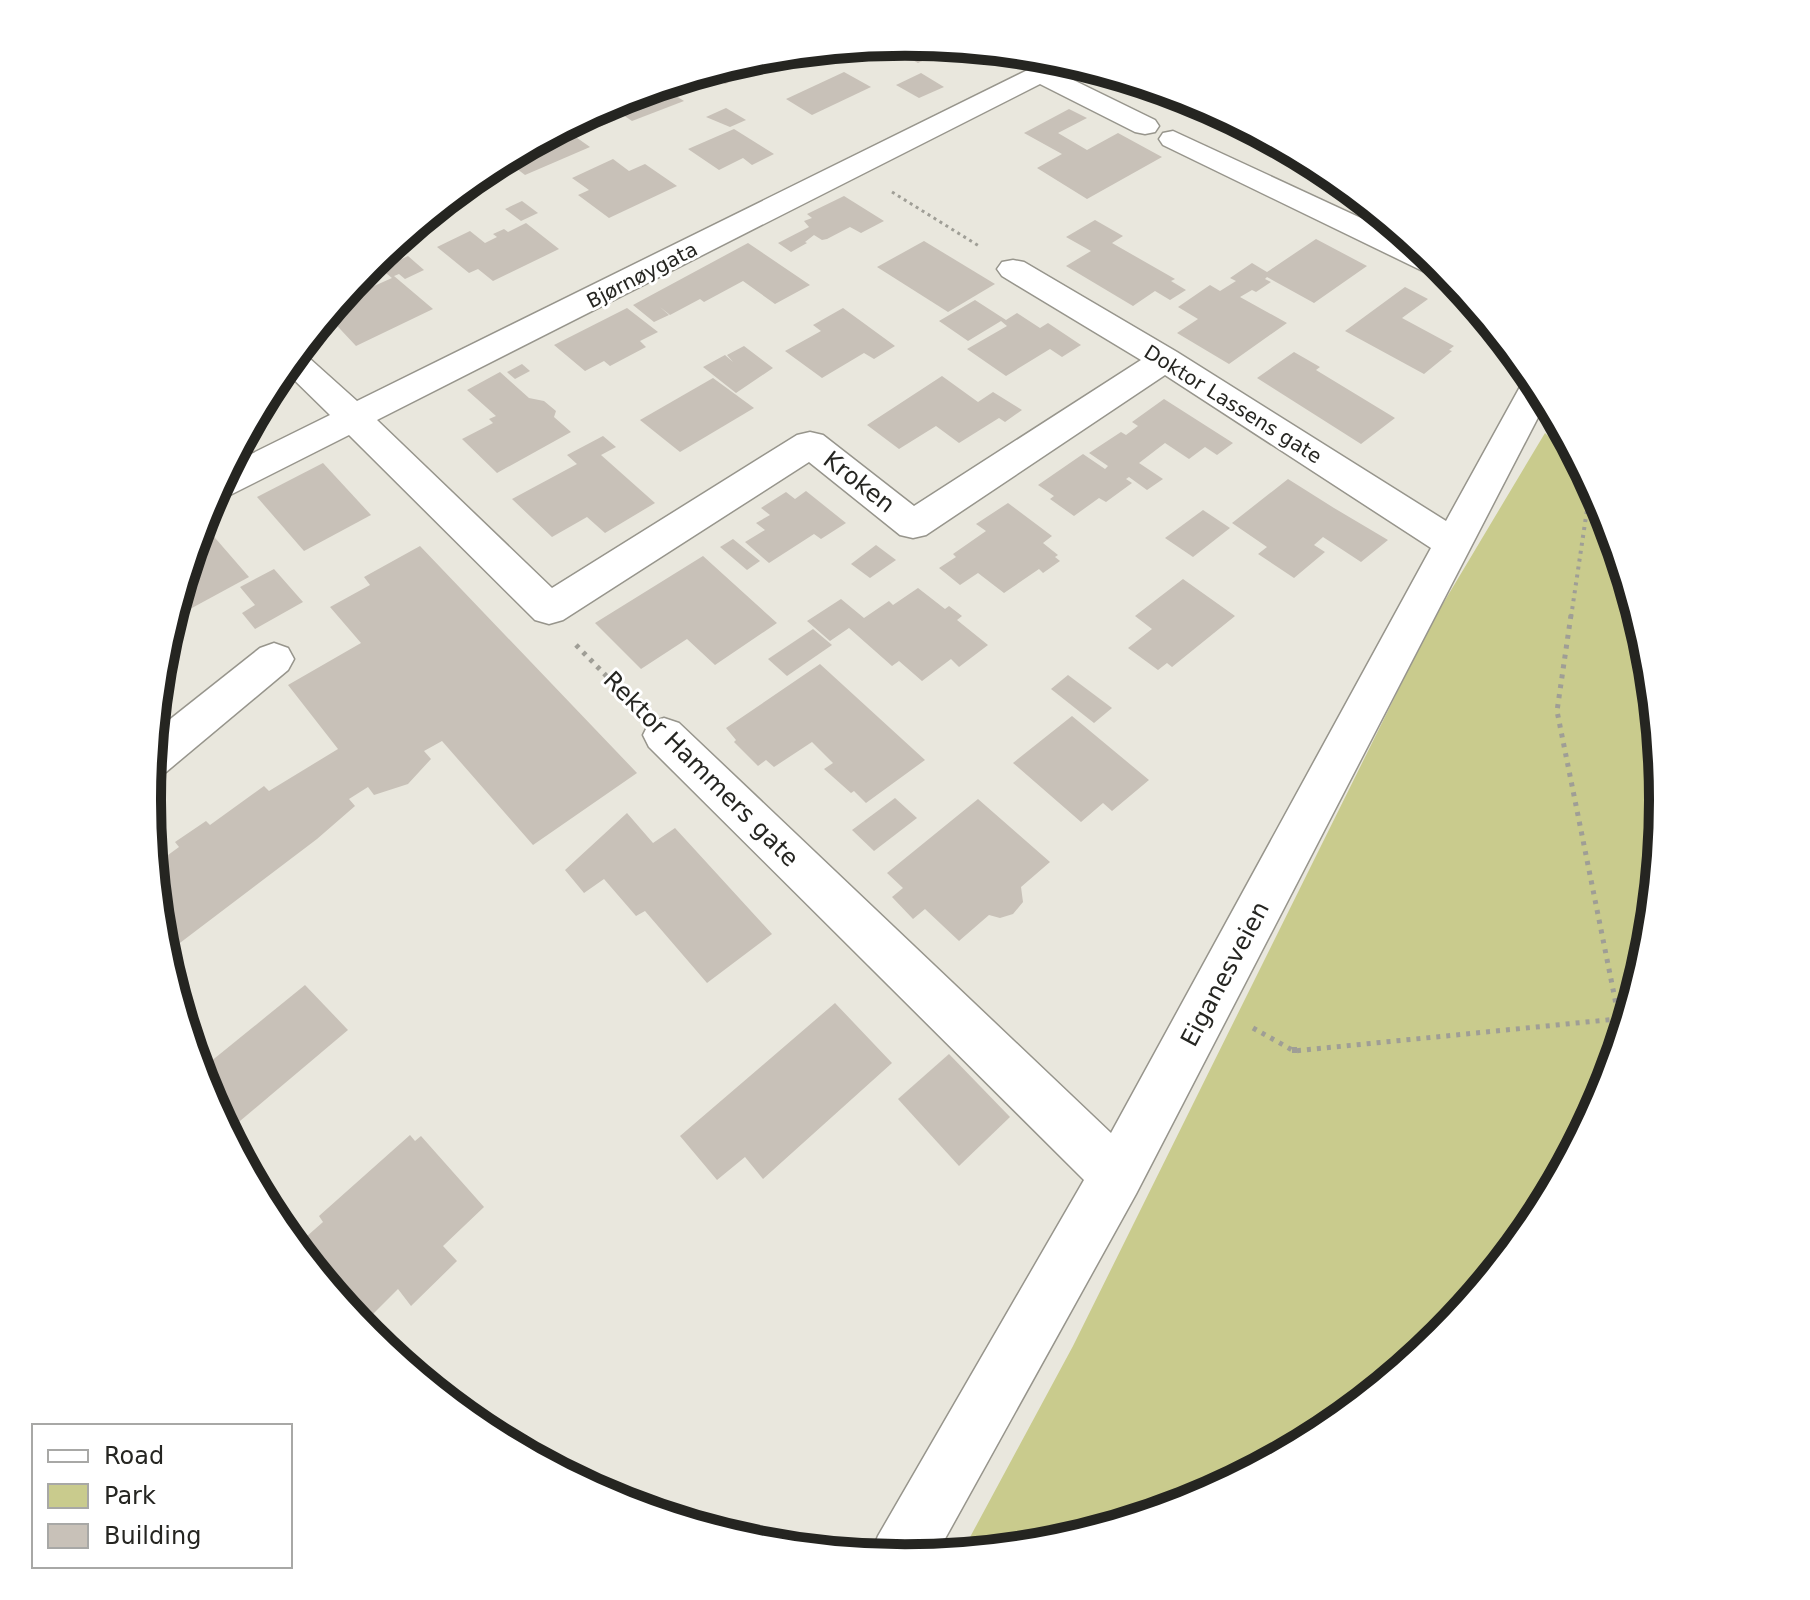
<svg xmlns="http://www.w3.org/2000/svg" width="1810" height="1600" viewBox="0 0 1810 1600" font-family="'DejaVu Sans',sans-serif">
  <rect width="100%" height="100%" fill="#e9e7dd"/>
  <polygon fill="#c9cb8d" points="1545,433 1584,471 1605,510 1649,653 1663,800 1648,948 1605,1091 1535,1221 1441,1336 1326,1431 1195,1500 1052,1544 962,1552 1073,1346 1432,622"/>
  <g fill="#c8c1b8">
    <polygon points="905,42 952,47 962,48 955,51 949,48 918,63 887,46"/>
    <polygon points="758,56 772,64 725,84 706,72"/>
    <polygon points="844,72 871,87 812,115 786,99"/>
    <polygon points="921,73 944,87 919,98 896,85"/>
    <polygon points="660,86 684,101 632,121 607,104"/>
    <polygon points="599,108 616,120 599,127 583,117"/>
    <polygon points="726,108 746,120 730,127 706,117"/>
    <polygon points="1069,109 1087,118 1058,133 1087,150 1118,133 1162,157 1087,199 1037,168 1062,154 1024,133"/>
    <polygon points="1232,119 1267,138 1264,140 1271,144 1259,150 1216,128"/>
    <polygon points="563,128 590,147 525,175 504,159"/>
    <polygon points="734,129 774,154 752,165 743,158 719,170 688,149"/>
    <polygon points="613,159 629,171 645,164 677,186 609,218 578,195 589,190 572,178"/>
    <polygon points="467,184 477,192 431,214 430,214"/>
    <polygon points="844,196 884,221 861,233 850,227 827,239 822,240 814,235 805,242 807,243 791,252 778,243 809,227 804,221 812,218 807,214"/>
    <polygon points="522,201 538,213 521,221 505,209"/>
    <polygon points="1095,220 1123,236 1112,243 1175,279 1171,281 1186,290 1170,300 1155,291 1133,306 1066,266 1091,251 1066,237"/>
    <polygon points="526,223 559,249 493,281 478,269 469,273 437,247 470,231 485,243 497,237 493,234 504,229 508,232"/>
    <polygon points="1316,239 1367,266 1314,303 1267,277 1265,279 1271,282 1256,292 1252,290 1240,297 1287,323 1229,364 1177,333 1198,319 1178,307 1210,285 1220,291 1236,281 1230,278 1252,263 1267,272"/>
    <polygon points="924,241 995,284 948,312 877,267"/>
    <polygon points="748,243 810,285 775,304 743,281 704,302 700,299 670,315 660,307 669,315 654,322 633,305"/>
    <polygon points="408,256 424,270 405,279 399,274 394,276 433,309 356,346 327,315 338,302 392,278 381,269"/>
    <polygon points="1405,287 1428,299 1402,318 1454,346 1449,350 1452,351 1424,374 1345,331"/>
    <polygon points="975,300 1006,320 1017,313 1040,328 1048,323 1081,345 1062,357 1050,349 1006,376 967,349 1007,326 1001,321 968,341 939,321"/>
    <polygon points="627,308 658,332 640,341 646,347 610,366 604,361 585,371 554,345"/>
    <polygon points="843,308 895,346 874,359 864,353 822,378 785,351 821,331 813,325"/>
    <polygon points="744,346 773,368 736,393 703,367 725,355 733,362 727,355"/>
    <polygon points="1294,352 1320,367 1316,370 1395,418 1361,444 1257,378"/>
    <polygon points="522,364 530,371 515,379 507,372"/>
    <polygon points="500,372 529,398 544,401 556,411 554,417 571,432 497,473 462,439 493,423 489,419 496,416 467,390"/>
    <polygon points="942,376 978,402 993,392 1022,410 1005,422 999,418 959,443 936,426 899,449 867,425"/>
    <polygon points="713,378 754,408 680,452 640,420"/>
    <polygon points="1164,399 1233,443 1217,455 1205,447 1189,459 1165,443 1139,463 1163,479 1147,490 1129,477 1126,479 1132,483 1106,502 1099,498 1074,516 1050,499 1054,496 1038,485 1083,454 1105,469 1108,466 1089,453 1121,432 1126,435 1138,426 1132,422"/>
    <polygon points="603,436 616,447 601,455 655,503 605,533 587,517 552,537 512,499 577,464 567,455"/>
    <polygon points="323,463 371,515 304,551 257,497"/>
    <polygon points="1288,479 1334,508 1388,540 1361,562 1323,537 1314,545 1325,552 1294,578 1258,554 1267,547 1232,523"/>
    <polygon points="806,491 846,523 821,539 814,534 769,563 745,542 765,530 756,523 770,515 761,508 786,492 795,499"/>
    <polygon points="1008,503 1052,536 1043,543 1058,555 1055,557 1060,561 1043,573 1039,569 1004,593 978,573 960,585 939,568 956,557 953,554 986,531 976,524"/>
    <polygon points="1203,510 1230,528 1193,557 1165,538"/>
    <polygon points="203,524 249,577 179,615 175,609"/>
    <polygon points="733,539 760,561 747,570 720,547"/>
    <polygon points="876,545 896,560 870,578 851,564"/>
    <polygon points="420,546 637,773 533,845 442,741 424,751 431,759 408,784 374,795 368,787 349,799 355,806 317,839 164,955 153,866 179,847 175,842 206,821 210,825 264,786 269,791 338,749 288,685 361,643 330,607 370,585 364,577"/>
    <polygon points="703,556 777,623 715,665 687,639 641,669 595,623"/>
    <polygon points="274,569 303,602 255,629 242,613 255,605 240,587"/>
    <polygon points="1183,579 1235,616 1172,667 1167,663 1158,670 1128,648 1152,629 1135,616"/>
    <polygon points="918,588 945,609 949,606 962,616 957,620 988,645 959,667 951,659 922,681 899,661 892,666 849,628 830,641 807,621 841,599 864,618 889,601 893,605"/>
    <polygon points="813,629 832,645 787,676 768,659"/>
    <polygon points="820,664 925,760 866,803 854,791 851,793 824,769 833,763 812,742 774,767 766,760 758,766 734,742 736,740 726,728"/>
    <polygon points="1068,675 1112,708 1094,723 1051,689"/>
    <polygon points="1072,716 1149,780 1112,811 1103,803 1081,822 1013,763"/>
    <polygon points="895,798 917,818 874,851 852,830"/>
    <polygon points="978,799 1050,862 1021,887 1023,902 1013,914 1000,918 989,915 959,941 925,909 913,919 892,897 903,888 887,873"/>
    <polygon points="627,813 653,843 675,828 772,934 707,983 645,911 636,916 604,879 584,893 565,870"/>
    <polygon points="305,985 348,1030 227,1132 205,1090 199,1071"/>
    <polygon points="835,1003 892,1063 763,1179 745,1157 717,1180 680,1136"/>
    <polygon points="949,1054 1010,1117 959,1166 898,1099"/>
    <polygon points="410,1135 415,1141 421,1136 484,1207 443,1246 457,1261 411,1306 398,1289 370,1317 373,1321 364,1329 293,1243 303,1234 306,1237 323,1222 319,1216"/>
  </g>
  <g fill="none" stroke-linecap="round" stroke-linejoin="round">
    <defs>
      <g id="street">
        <polygon points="1054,57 1077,64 1061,74 1155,120 1159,126 1155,132 1145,134 1135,132 1040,84 377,420 552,588 797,435 810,432 823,435 914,506 1141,360 1002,276 997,269 1002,262 1013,260 1024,262 1177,352 1446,521 1526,376 1532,375 1547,400 1136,1194 936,1555 905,1558 870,1555 878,1536 1084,1180 649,747 643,735 649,723 664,718 679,723 1111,1133 1431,548 1165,375 926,535 913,538 900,535 809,462 563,620 549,624 535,620 349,435 230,495 211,497 229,465 330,415 283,369 299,349 357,401"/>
        <polygon points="1173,131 1417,244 1452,278 1435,277 1163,145 1159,139 1163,133"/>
        <polygon points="274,643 288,648 294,659 288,670 166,772 149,776 154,732 260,648"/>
      </g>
    </defs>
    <use href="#street" stroke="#97958c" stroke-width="3"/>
    <polyline stroke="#9f9e96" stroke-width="3" stroke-dasharray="3 4" stroke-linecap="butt" points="892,192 979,246"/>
    <polyline stroke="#9f9e96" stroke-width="4" stroke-dasharray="3 5" stroke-linecap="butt" points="1571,617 1591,483"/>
    <g stroke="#9f9e96" stroke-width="5" stroke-dasharray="4 6" stroke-linecap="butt">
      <polyline points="1571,615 1557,711 1619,1019 1608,1052"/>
      <polyline points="576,645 633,703"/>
      <polyline points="1253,1028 1294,1051 1627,1018"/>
    </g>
    <g stroke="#9f9e96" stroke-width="6" stroke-dasharray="5 8" stroke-linecap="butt">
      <polyline points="1292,1050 1304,1050"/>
      <polyline points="1582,1134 1609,1050"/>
    </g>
    <use href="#street" fill="#fff" fill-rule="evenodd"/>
  </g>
  <g text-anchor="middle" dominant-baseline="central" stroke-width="6" stroke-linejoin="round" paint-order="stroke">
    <g font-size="20" fill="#252521" stroke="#fff">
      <text transform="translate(642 275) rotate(-27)">Bjørnøygata</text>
      <text transform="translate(1233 404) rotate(32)">Doktor Lassens gate</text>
    </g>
    <g font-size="24" fill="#252521" stroke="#fff">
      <text transform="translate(859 482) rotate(38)">Kroken</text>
      <text transform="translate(701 769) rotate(45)">Rektor Hammers gate</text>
      <text transform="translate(1225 974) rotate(-62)">Eiganesveien</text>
    </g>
  </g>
  <path d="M0 0H1810V1600H0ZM161 800a744 744 0 1 1 1488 0a744 744 0 1 1-1488 0Z" fill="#fff" fill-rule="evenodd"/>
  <path fill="none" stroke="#252521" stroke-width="10" d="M161 800a744 744 0 1 1 1488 0a744 744 0 1 1-1488 0Z"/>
  <rect x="32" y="1424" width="260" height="144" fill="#ffffff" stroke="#a8a8a6" stroke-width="2"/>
  <rect x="48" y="1450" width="40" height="12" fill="#ffffff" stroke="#a8a8a6" stroke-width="2"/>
  <text x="104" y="1464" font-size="24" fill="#252521">Road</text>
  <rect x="48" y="1484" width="40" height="24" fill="#c9cb8d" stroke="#a8a8a6" stroke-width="2"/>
  <text x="104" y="1504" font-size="24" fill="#252521">Park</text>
  <rect x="48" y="1524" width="40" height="24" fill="#c8c1b8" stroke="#a8a8a6" stroke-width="2"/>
  <text x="104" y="1544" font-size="24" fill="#252521">Building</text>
</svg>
